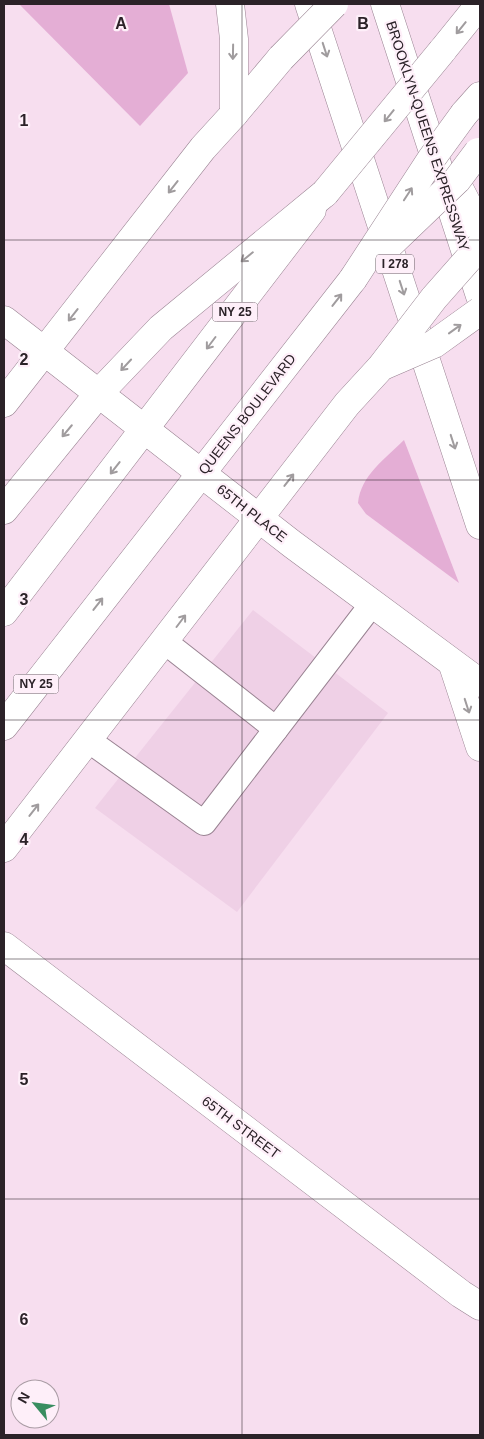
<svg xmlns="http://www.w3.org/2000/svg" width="484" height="1439" viewBox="0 0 484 1439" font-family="Helvetica,sans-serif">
  <rect width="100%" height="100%" fill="#f7deef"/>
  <polygon fill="#efd0e6" points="253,610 388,713 237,912 95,808"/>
  <g fill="#e4aed5">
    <polygon points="19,4 169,4 188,73 140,126"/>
    <path d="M404 440 459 583 366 514 358 503C361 475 385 459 404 440Z"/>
  </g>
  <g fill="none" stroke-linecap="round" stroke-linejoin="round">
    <defs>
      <g id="service">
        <polyline points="165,642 276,729"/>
        <polyline points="88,740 204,823 372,604"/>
      </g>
      <g id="minor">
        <polyline points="4,320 44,351"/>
        <polyline points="4,946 461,1294 480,1306"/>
      </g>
      <g id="tertiary">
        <polyline points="44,351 292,544 480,683"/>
        <polyline points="4,403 203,148 234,114 281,58"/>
        <polyline points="4,848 347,404 381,367"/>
      </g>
      <polyline id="secondary" points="453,665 480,747"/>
      <g id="primary">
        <polyline points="442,51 480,4"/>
        <polyline points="464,114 480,96"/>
        <polyline points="4,612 312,210"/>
        <polyline points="4,726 353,279"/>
      </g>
      <g id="motorway">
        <polyline points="230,4 234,39 234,114"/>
        <polyline points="309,4 480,525"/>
        <polyline points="385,4 480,296"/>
        <polyline points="460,190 480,229"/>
        <polyline points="4,510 99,393 161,328 325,193"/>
      </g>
    </defs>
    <use href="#service" stroke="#998392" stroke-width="26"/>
    <use href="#minor" stroke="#998392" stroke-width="29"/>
    <use href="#tertiary" stroke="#998392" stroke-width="29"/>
    <use href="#secondary" stroke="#998392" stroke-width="29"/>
    <use href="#primary" stroke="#998392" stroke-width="29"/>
    <use href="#motorway" stroke="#998392" stroke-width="29"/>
    <use href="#service" stroke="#fff" stroke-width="24"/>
    <use href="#minor" stroke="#fff" stroke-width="28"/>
    <use href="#tertiary" stroke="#fff" stroke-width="28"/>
    <use href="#secondary" stroke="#fff" stroke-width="28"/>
    <use href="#primary" stroke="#fff" stroke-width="28"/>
    <use href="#motorway" stroke="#fff" stroke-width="28"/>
    <defs>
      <g id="tertiary-bridge">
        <polyline points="281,58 334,4"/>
        <polyline points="383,366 434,344 480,311"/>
        <polyline points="381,367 434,298 480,246"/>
      </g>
      <g id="primary-bridge">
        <polyline points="325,193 442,51"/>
        <polyline points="387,247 457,180 478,152"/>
        <polyline points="353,279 432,158 464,114"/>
      </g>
    </defs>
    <use href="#tertiary-bridge" stroke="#998392" stroke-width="29" stroke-linecap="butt"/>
    <use href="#primary-bridge" stroke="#998392" stroke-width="29" stroke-linecap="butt"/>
    <use href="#tertiary-bridge" stroke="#fff" stroke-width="28"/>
    <use href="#primary-bridge" stroke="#fff" stroke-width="28"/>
  </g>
  <defs><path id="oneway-shaft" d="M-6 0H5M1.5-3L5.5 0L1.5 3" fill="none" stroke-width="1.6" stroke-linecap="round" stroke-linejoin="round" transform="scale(1.25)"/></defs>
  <g stroke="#a09c9e">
    <use href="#oneway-shaft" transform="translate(461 28) rotate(129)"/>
    <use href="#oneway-shaft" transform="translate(325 50) rotate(72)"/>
    <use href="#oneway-shaft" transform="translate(233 52) rotate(91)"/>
    <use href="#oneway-shaft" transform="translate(389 116) rotate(129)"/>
    <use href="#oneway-shaft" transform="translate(173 187) rotate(128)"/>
    <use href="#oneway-shaft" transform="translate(408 194) rotate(-57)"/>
    <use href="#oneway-shaft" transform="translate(247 257) rotate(141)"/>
    <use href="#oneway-shaft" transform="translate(402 288) rotate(72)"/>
    <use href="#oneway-shaft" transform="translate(337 300) rotate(-52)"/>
    <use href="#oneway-shaft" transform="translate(73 315) rotate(128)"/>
    <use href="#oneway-shaft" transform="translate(455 329) rotate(-36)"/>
    <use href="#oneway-shaft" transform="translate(211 343) rotate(127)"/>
    <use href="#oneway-shaft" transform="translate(126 365) rotate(133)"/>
    <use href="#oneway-shaft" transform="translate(67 431) rotate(130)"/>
    <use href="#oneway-shaft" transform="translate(453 442) rotate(72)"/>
    <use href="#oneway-shaft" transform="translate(115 468) rotate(128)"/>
    <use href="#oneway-shaft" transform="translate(289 480) rotate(-52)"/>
    <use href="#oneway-shaft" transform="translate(98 604) rotate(-52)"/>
    <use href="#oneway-shaft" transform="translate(181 621) rotate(-53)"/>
    <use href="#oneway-shaft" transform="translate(467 706) rotate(72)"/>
    <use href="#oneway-shaft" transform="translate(34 810) rotate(-52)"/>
  </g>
  <path fill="none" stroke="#2b2228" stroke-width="1" stroke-opacity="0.55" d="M242 4V1435M4 240H480M4 480H480M4 720H480M4 959H480M4 1199H480"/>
  <g text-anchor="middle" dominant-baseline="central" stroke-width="4.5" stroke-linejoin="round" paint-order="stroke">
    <g fill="#feeff9" stroke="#6a6067" stroke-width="1">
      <rect x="376" y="254.5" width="38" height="19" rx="4"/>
      <rect x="212.5" y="302.5" width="45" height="19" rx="4"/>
      <rect x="13.5" y="674.5" width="45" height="19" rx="4"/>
    </g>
    <g font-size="12" font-weight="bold" fill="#2b2228">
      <text x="395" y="264">I 278</text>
      <text x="235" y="312">NY 25</text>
      <text x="36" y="684">NY 25</text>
    </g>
    <g font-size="14" fill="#2b2228" stroke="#feeff9">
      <text transform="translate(428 136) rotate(72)">BROOKLYN-QUEENS EXPRESSWAY</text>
      <text transform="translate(247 414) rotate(-52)">QUEENS BOULEVARD</text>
      <text transform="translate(252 513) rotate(38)">65TH PLACE</text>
      <text transform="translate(241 1127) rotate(37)">65TH STREET</text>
    </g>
  </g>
  <g font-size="16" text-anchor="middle" font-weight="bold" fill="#2b2228" stroke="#feeff9" stroke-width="4.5" stroke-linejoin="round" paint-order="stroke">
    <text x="121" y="29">A</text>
    <text x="363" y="29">B</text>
    <text x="24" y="126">1</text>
    <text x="24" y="365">2</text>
    <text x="24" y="605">3</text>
    <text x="24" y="845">4</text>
    <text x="24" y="1085">5</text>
    <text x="24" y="1325">6</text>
  </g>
  <rect width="484" height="1439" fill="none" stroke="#2b2228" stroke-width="10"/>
  <g transform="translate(35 1404) rotate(299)"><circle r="24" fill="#feeff9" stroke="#aa9da5"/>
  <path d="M0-4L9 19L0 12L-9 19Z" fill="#398d60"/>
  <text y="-8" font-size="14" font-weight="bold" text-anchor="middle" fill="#2b2228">N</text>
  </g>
</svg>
